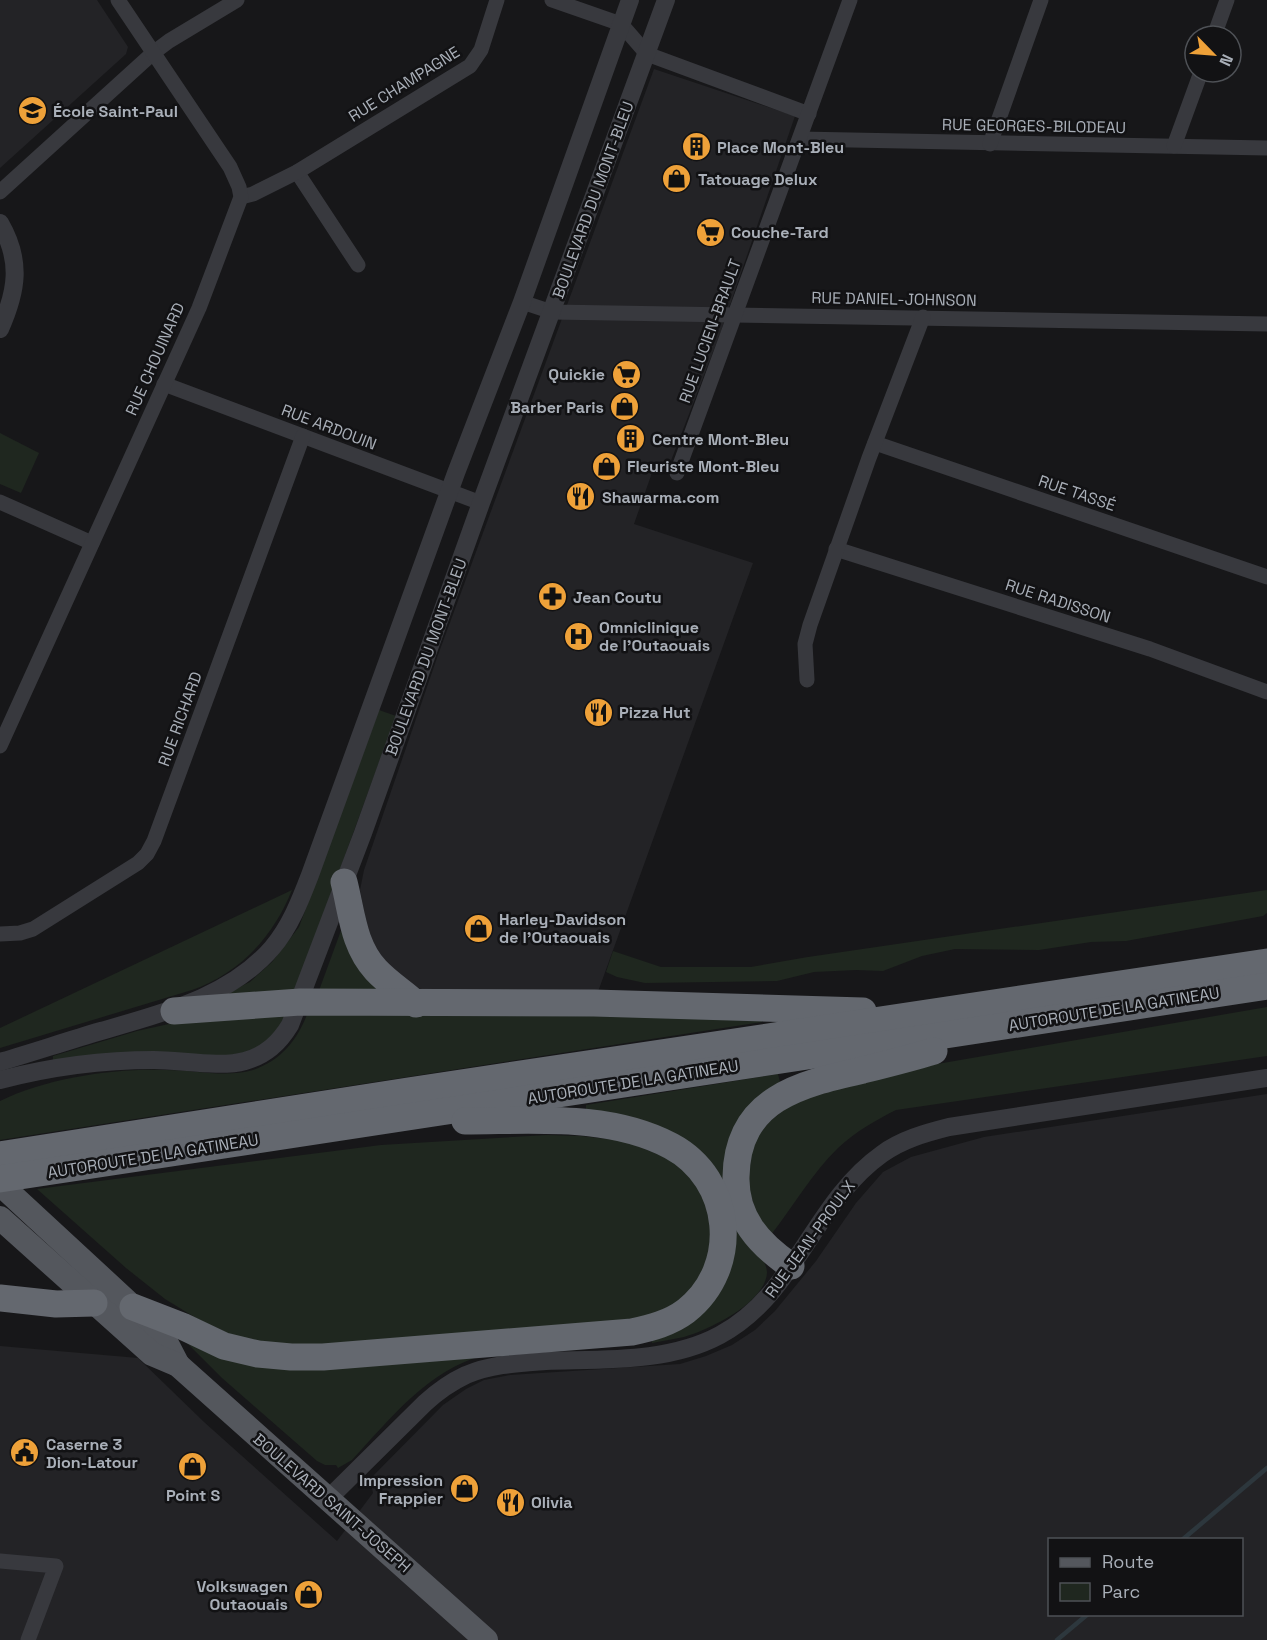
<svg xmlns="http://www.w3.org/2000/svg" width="1267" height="1640" viewBox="0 0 1267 1640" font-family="'Space Grotesk',sans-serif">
  <rect width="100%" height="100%" fill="#171719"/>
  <g fill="#232326" fill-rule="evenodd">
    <polygon points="0,0 97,0 128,47 126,54 0,168"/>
    <polygon points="654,69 795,116 720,334 667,471 654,467 634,524 753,563 595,1000 439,994 415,987 401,978 370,944 360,890 364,870 438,655"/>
    <path d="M1267 1094V1640H0V1346L138 1358 204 1422 337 1541 373 1493 370 1479 443 1405 466 1389 484 1380 510 1375 680 1364 706 1356 732 1345 755 1330 775 1311 816 1261 856 1203 883 1172 911 1157 984 1137ZM1050 1540H1242V1614H1050Z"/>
  </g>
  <g fill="#1f271f">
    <polygon points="0,433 39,453 21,493 0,484"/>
    <polygon points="379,710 396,716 294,995 231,1000 229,992 250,982 272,962 299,927"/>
    <path d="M292 890C273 937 240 973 192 990L0 1048V1028Z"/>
    <polygon points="1267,890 1267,913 1263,916 1126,941 1091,942 1039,950 955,949 922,956 883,971 856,970 814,972 777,981 645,983 617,977 606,972 613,951 661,967 751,967 808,957"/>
    <polygon points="343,925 390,989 317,996"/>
    <path d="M1267 1007V1056L896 1110C876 1120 855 1132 838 1148 812 1173 793 1207 770 1236L759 1222 750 1192 748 1177 750 1158 757 1137 769 1122 797 1099 920 1067Z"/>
    <polygon points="289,1011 270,1041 241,1055 53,1062 53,1056 137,1031 178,1022"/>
    <path d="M308 1012 761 1015 762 1022 0 1140V1101C47 1078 114 1068 166 1070 194 1070 226 1078 253 1070 282 1060 298 1039 308 1012Z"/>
    <path d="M778 1074 781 1086 738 1132 761 1256C764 1262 767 1266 767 1273 765 1303 709 1330 684 1337 674 1339 663 1341 652 1343V1336L696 1314 721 1183 586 1115V1105Z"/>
    <polygon points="547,1135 581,1136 625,1141 679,1163 698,1183 710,1208 713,1235 708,1262 694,1286 674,1305 649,1317 598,1323 330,1344 280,1345 234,1336 196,1318 165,1299 126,1268 37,1189 381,1145"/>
    <path d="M183 1339 484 1355C428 1370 390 1419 352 1460L338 1468 336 1465H325L317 1461 222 1378Z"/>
  </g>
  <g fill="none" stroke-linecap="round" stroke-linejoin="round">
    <g stroke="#2d373d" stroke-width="4.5">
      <polyline points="1182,1540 1267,1468"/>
      <polyline points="1057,1640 1088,1614"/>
    </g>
    <g stroke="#38393e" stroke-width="15">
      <polyline points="552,0 621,24 647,54 809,114"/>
      <polyline points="1214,36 1227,0"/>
      <polyline points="800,139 1267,148"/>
      <polyline points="990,144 1041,0"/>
      <polyline points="1174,146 1201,72"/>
      <polyline points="297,172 358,265"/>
      <polyline points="0,192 153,53 169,41 237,0"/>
      <polyline points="241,197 253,194 297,172 470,66 481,50 497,0"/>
      <polyline points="522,302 552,312 1267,324"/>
      <polyline points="164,384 481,503"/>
      <polyline points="875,443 1267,577"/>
      <polyline points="677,473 850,0"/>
      <polyline points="0,502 92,543"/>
      <polyline points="836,549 1150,649 1267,692"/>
      <polyline points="807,680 805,644 810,625 869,458 923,317"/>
      <polyline points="0,746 199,308 241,197 239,187 230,167 118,0"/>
      <polyline points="0,934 20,933 33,929 138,863 147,854 154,841 303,436"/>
      <polyline points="0,1561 56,1566 28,1640"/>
    </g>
    <g stroke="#38393e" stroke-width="18">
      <path d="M0 223C22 261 17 291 0 329"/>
      <path d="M0 1062C34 1052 67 1041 101 1031 162 1013 229 998 272 948 290 927 300 901 310 875L456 473 522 302 630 0"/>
      <path d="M0 1080C50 1067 102 1060 154 1060 181 1060 220 1068 245 1061 266 1055 279 1043 290 1025L363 833 481 503 666 0"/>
      <path d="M327 1500 425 1403C437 1392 451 1382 466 1375 492 1364 519 1363 546 1361 603 1359 668 1363 720 1335 796 1294 813 1203 882 1154 901 1140 925 1133 949 1127L1267 1078"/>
    </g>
    <g stroke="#54575d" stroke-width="24">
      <polyline points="0,1184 133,1307 165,1340 178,1365"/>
      <polyline points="0,1218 152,1354 178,1365 486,1640"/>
    </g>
    <g stroke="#64686f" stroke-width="27">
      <path d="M344 882C352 913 353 945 376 970 388 983 403 992 416 1004"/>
      <polyline points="174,1011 300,1002 594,1003 863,1011"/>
      <polyline points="0,1155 408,1091 1267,962"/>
      <polyline points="0,1179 1267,986"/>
      <path d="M791 1266C759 1244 735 1218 736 1177 737 1098 801 1084 863 1070 887 1064 911 1058 934 1051"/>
      <polyline points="0,1298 56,1304 94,1303"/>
      <path d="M133 1307 182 1326 224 1346 258 1354 291 1357H323L632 1332C651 1328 670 1323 686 1311 742 1267 733 1179 671 1146 609 1113 533 1121 465 1121"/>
    </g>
  </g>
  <defs>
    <symbol id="school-disc" viewBox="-11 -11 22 22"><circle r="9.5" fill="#eea139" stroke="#121214"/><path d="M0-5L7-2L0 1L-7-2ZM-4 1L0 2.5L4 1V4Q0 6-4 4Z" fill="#111"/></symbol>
    <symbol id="building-disc" viewBox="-11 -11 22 22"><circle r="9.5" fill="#eea139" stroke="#121214"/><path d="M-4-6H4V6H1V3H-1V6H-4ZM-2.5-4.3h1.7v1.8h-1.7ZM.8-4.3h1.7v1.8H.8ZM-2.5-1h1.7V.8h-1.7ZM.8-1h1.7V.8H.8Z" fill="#111"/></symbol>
    <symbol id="shop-disc" viewBox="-11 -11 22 22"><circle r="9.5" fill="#eea139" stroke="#121214"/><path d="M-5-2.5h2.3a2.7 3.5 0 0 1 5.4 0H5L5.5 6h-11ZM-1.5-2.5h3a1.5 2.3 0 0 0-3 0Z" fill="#111"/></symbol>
    <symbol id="supermarket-disc" viewBox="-11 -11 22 22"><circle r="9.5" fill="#eea139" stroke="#121214"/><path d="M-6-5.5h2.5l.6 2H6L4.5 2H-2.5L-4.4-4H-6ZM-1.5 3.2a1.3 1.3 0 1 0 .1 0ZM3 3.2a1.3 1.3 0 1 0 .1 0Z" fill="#111"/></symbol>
    <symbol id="restaurant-disc" viewBox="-11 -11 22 22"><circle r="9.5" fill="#eea139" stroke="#121214"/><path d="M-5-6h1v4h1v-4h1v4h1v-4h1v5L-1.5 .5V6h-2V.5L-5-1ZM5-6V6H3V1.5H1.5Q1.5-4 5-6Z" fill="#111"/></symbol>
    <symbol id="pharmacy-disc" viewBox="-11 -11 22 22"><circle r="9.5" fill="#eea139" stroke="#121214"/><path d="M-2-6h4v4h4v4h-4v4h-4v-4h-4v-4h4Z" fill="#111"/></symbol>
    <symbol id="hospital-disc" viewBox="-11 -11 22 22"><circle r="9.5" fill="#eea139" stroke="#121214"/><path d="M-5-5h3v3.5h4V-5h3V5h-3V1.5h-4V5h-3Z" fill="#111"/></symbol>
    <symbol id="civic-disc" viewBox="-11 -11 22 22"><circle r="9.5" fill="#eea139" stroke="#121214"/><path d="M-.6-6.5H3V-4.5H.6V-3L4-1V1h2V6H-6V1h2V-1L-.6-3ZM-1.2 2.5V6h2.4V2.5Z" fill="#111"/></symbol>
  </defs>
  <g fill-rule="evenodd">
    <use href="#school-disc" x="16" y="94" width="33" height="33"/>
    <use href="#building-disc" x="680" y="130" width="33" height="33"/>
    <use href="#shop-disc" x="660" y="162" width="33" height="33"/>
    <use href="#supermarket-disc" x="694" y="216" width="33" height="33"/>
    <use href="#supermarket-disc" x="610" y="358" width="33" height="33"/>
    <use href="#shop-disc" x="608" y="390" width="33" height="33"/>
    <use href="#building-disc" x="614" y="422" width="33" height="33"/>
    <use href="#shop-disc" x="590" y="450" width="33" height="33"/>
    <use href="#restaurant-disc" x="564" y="480" width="33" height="33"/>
    <use href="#pharmacy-disc" x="536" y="580" width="33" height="33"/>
    <use href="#hospital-disc" x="562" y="620" width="33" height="33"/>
    <use href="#restaurant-disc" x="582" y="696" width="33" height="33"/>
    <use href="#shop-disc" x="462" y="912" width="33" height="33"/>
    <use href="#civic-disc" x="8" y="1436" width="33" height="33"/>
    <use href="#shop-disc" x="176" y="1450" width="33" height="33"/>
    <use href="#shop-disc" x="448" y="1472" width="33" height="33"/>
    <use href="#restaurant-disc" x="494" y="1486" width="33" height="33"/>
    <use href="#shop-disc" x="292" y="1578" width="33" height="33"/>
  </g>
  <g text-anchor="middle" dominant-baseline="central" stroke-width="5" stroke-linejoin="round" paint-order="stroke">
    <g font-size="16" fill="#a9afb8" stroke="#121214">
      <text transform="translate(404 84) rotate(-32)">RUE CHAMPAGNE</text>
      <text transform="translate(1034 126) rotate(1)">RUE GEORGES-BILODEAU</text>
      <text transform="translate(593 200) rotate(-70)">BOULEVARD DU MONT-BLEU</text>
      <text transform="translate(894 299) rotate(1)">RUE DANIEL-JOHNSON</text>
      <text transform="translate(710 331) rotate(-70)">RUE LUCIEN-BRAULT</text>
      <text transform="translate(155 359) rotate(-66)">RUE CHOUINARD</text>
      <text transform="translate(329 427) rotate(21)">RUE ARDOUIN</text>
      <text transform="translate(1077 493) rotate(19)">RUE TASSÉ</text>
      <text transform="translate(1058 601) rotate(18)">RUE RADISSON</text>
      <text transform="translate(426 657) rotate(-70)">BOULEVARD DU MONT-BLEU</text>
      <text transform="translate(180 719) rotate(-70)">RUE RICHARD</text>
      <text transform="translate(1114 1009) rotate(-9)">AUTOROUTE DE LA GATINEAU</text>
      <text transform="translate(633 1082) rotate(-9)">AUTOROUTE DE LA GATINEAU</text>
      <text transform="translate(153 1156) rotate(-9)">AUTOROUTE DE LA GATINEAU</text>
      <text transform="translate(810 1239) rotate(-54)">RUE JEAN-PROULX</text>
      <text transform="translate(332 1503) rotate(41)">BOULEVARD SAINT-JOSEPH</text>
    </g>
    <g font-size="16" font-weight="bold" fill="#a9afb8" stroke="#121214" text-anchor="start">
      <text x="53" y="111">École Saint-Paul</text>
      <text x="717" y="147">Place Mont-Bleu</text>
      <text x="698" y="179">Tatouage Delux</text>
      <text x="731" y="232">Couche-Tard</text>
      <text x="605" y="374" text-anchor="end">Quickie</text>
      <text x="604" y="407" text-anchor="end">Barber Paris</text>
      <text x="652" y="439">Centre Mont-Bleu</text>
      <text x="627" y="466">Fleuriste Mont-Bleu</text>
      <text x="602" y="497">Shawarma.com</text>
      <text x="573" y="597">Jean Coutu</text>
      <text x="599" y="627">Omniclinique<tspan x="599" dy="18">de l'Outaouais</tspan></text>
      <text x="619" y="712">Pizza Hut</text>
      <text x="499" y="919">Harley-Davidson<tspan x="499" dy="18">de l'Outaouais</tspan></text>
      <text x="46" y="1444">Caserne 3<tspan x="46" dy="18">Dion-Latour</tspan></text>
      <text x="443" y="1480" text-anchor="end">Impression<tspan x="443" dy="18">Frappier</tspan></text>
      <text x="193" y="1495" text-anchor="middle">Point S</text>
      <text x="531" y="1502">Olivia</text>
      <text x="288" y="1586" text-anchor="end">Volkswagen<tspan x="288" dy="18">Outaouais</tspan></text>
    </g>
  </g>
  <rect x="1048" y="1538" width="195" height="78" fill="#121214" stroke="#4e5156" stroke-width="1.5"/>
  <rect x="1060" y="1558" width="30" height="9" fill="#54575d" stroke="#4e5156" stroke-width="1.5"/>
  <text x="1102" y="1568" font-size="18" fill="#a9afb8">Route</text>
  <rect x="1060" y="1583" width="30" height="18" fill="#1f271f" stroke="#4e5156" stroke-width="1.5"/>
  <text x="1102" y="1598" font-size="18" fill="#a9afb8">Parc</text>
  <g transform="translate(1213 54) rotate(115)"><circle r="28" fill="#121214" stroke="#4e5156" stroke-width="1.5"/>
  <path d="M0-4.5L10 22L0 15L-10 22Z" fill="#eea139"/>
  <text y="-9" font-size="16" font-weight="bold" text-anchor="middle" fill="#a9afb8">N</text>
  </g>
</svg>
